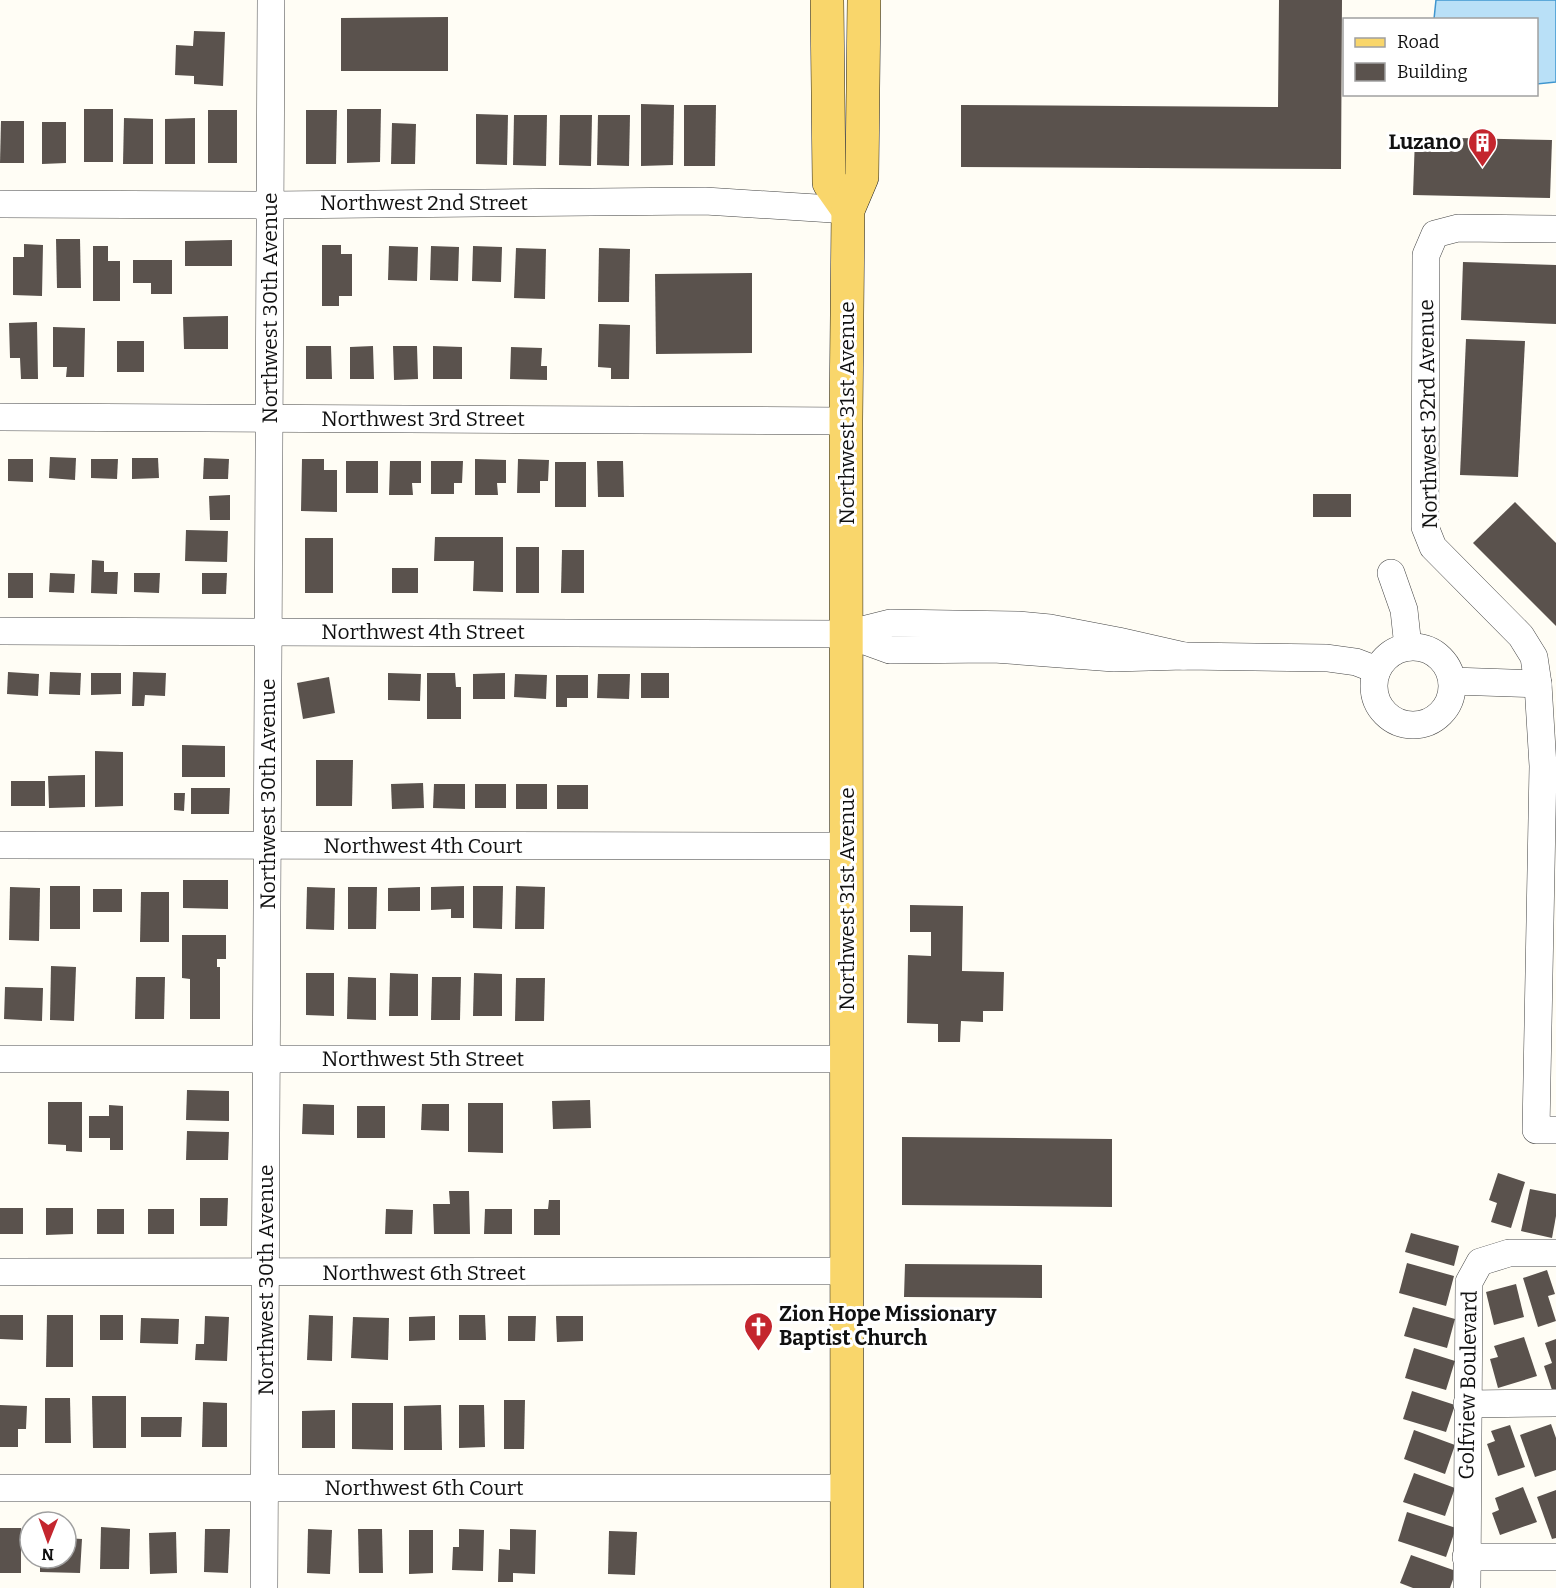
<svg xmlns="http://www.w3.org/2000/svg" width="1556" height="1588" viewBox="0 0 1556 1588" font-family="Bitter,serif">
  <rect width="100%" height="100%" fill="#fffdf5"/>
  <polygon fill="#b9e0f7" stroke="#3f96cf" stroke-width="1.5" points="1436,0 1556,0 1556,82 1537,84 1536,20 1434,19"/>
  <g fill="#5a524d">
    <polygon points="1279,0 1342,0 1341,169 961,167 961,105 1278,107"/>
    <polygon points="448,17 448,71 341,71 341,18"/>
    <polygon points="194,31 225,32 223,86 194,84 194,76 175,75 176,45 193,46"/>
    <polygon points="641,104 674,105 673,165 641,166"/>
    <polygon points="684,105 716,105 715,166 684,166"/>
    <rect x="84" y="109" width="29" height="53"/>
    <polygon points="347,109 381,109 380,162 347,163"/>
    <rect x="208" y="110" width="29" height="53"/>
    <polygon points="306,110 337,110 336,164 306,164"/>
    <polygon points="476,114 508,115 507,165 476,164"/>
    <polygon points="514,115 547,115 546,166 513,165"/>
    <polygon points="560,115 592,115 591,166 559,165"/>
    <polygon points="598,115 630,115 629,166 597,165"/>
    <polygon points="124,118 153,119 153,164 123,164"/>
    <polygon points="195,118 195,164 165,164 165,119"/>
    <polygon points="1,121 24,121 24,163 0,163"/>
    <polygon points="42,122 66,122 66,163 42,164"/>
    <polygon points="392,123 416,124 415,164 391,164"/>
    <polygon points="1415,137 1552,140 1550,198 1413,195"/>
    <polygon points="56,239 80,239 81,288 57,288"/>
    <polygon points="232,240 232,266 185,266 185,241"/>
    <polygon points="24,244 43,245 42,296 13,295 13,257 24,257"/>
    <polygon points="322,245 341,245 341,254 352,254 352,296 339,296 339,306 322,306"/>
    <polygon points="93,246 108,246 108,261 120,261 120,301 93,301"/>
    <polygon points="389,246 418,247 417,281 388,280"/>
    <polygon points="431,246 459,247 458,281 430,280"/>
    <polygon points="473,246 502,247 501,282 472,281"/>
    <polygon points="516,248 546,249 545,299 514,298"/>
    <polygon points="599,248 630,249 629,302 598,302"/>
    <polygon points="133,260 172,260 172,294 151,294 151,283 133,283"/>
    <polygon points="1463,262 1556,265 1556,324 1461,320"/>
    <polygon points="752,273 752,353 656,354 655,274"/>
    <polygon points="228,316 228,349 184,349 183,317"/>
    <polygon points="37,322 38,379 21,379 20,358 10,358 9,323"/>
    <polygon points="599,324 630,325 629,379 611,379 611,368 598,367"/>
    <polygon points="53,327 85,328 84,377 66,377 67,367 53,367"/>
    <polygon points="1466,339 1525,341 1518,477 1460,475"/>
    <rect x="117" y="341" width="27" height="31"/>
    <polygon points="306,346 331,346 332,379 306,379"/>
    <polygon points="373,346 374,379 350,379 350,347"/>
    <polygon points="393,346 417,346 418,379 394,380"/>
    <polygon points="433,346 462,347 462,379 433,379"/>
    <polygon points="511,347 542,348 541,366 547,366 547,380 510,379"/>
    <polygon points="50,457 76,458 75,480 49,478"/>
    <polygon points="132,458 158,458 159,478 132,479"/>
    <polygon points="204,458 229,459 228,479 203,479"/>
    <polygon points="8,459 33,459 33,482 8,481"/>
    <polygon points="91,459 118,459 117,479 91,478"/>
    <polygon points="302,459 324,459 324,470 337,470 337,512 301,511"/>
    <polygon points="475,459 506,460 506,483 497,483 498,495 475,495"/>
    <polygon points="518,459 549,460 548,481 540,481 540,493 517,493"/>
    <rect x="346" y="461" width="32" height="32"/>
    <polygon points="390,461 421,461 421,483 412,483 413,495 389,495"/>
    <polygon points="431,461 463,461 462,483 454,483 454,494 431,494"/>
    <polygon points="597,461 623,461 624,497 598,497"/>
    <rect x="555" y="462" width="31" height="45"/>
    <rect x="1313" y="494" width="38" height="23"/>
    <polygon points="230,495 230,520 210,520 209,496"/>
    <polygon points="1515,502 1556,543 1556,626 1473,543"/>
    <polygon points="186,530 228,531 227,562 185,561"/>
    <polygon points="435,537 503,537 503,592 473,591 474,561 434,561"/>
    <rect x="305" y="538" width="28" height="55"/>
    <rect x="516" y="547" width="23" height="46"/>
    <polygon points="562,550 584,550 584,593 561,593"/>
    <polygon points="92,560 104,561 104,572 118,572 117,594 91,593"/>
    <rect x="392" y="568" width="26" height="25"/>
    <rect x="8" y="573" width="25" height="25"/>
    <polygon points="50,573 75,574 74,593 49,592"/>
    <polygon points="134,573 160,573 159,593 134,592"/>
    <polygon points="202,573 227,573 226,594 202,594"/>
    <polygon points="8,672 39,674 38,696 7,694"/>
    <polygon points="50,672 81,673 80,695 49,694"/>
    <polygon points="133,672 166,673 165,696 145,695 144,706 132,706"/>
    <polygon points="91,673 121,673 121,694 91,695"/>
    <polygon points="388,673 421,674 420,701 388,700"/>
    <polygon points="427,673 455,673 456,687 461,687 461,719 427,719"/>
    <polygon points="505,673 505,699 473,699 473,674"/>
    <rect x="641" y="673" width="28" height="25"/>
    <polygon points="515,674 547,675 546,699 514,697"/>
    <polygon points="598,674 630,674 629,699 597,698"/>
    <polygon points="556,675 588,675 588,698 567,698 567,707 556,707"/>
    <polygon points="329,677 335,713 303,719 297,683"/>
    <polygon points="182,745 225,746 225,777 182,777"/>
    <polygon points="95,751 123,752 123,806 95,807"/>
    <polygon points="316,760 353,760 352,806 316,806"/>
    <polygon points="85,775 85,807 49,808 48,776"/>
    <rect x="11" y="781" width="34" height="25"/>
    <polygon points="423,783 424,808 392,809 391,784"/>
    <polygon points="434,784 465,784 465,809 433,808"/>
    <rect x="475" y="784" width="31" height="24"/>
    <rect x="516" y="784" width="31" height="25"/>
    <rect x="557" y="785" width="31" height="24"/>
    <polygon points="191,788 230,788 229,814 191,814"/>
    <polygon points="174,793 185,793 184,811 174,810"/>
    <polygon points="183,880 228,880 228,909 183,908"/>
    <rect x="50" y="886" width="30" height="43"/>
    <polygon points="464,886 464,918 451,918 451,909 431,910 431,887"/>
    <polygon points="473,886 503,886 502,929 473,928"/>
    <polygon points="516,886 545,887 544,929 515,929"/>
    <polygon points="10,887 40,888 39,941 9,940"/>
    <polygon points="307,887 335,888 334,930 306,929"/>
    <polygon points="348,887 377,887 376,929 348,929"/>
    <polygon points="420,887 420,911 388,911 388,888"/>
    <rect x="93" y="889" width="29" height="23"/>
    <polygon points="141,892 169,892 169,942 140,942"/>
    <polygon points="910,905 963,906 962,971 1004,972 1003,1011 983,1011 983,1022 961,1021 960,1042 938,1042 938,1024 907,1023 908,955 931,956 931,932 910,932"/>
    <polygon points="182,935 226,935 226,959 217,959 217,967 220,967 220,1019 190,1019 190,979 182,978"/>
    <polygon points="51,966 76,967 74,1021 50,1020"/>
    <polygon points="306,973 334,973 334,1016 306,1015"/>
    <polygon points="390,973 418,974 418,1016 389,1016"/>
    <polygon points="474,973 502,974 502,1016 473,1016"/>
    <polygon points="136,977 165,977 164,1019 135,1019"/>
    <polygon points="348,977 376,978 376,1020 347,1019"/>
    <polygon points="432,977 461,977 460,1020 431,1020"/>
    <polygon points="516,978 545,978 544,1021 515,1021"/>
    <polygon points="5,987 43,988 42,1021 4,1019"/>
    <polygon points="187,1090 229,1091 229,1121 186,1120"/>
    <polygon points="590,1100 591,1128 553,1129 552,1101"/>
    <polygon points="48,1102 82,1102 82,1152 66,1151 66,1145 48,1144"/>
    <polygon points="468,1103 503,1103 503,1153 468,1152"/>
    <polygon points="303,1104 334,1105 334,1135 302,1134"/>
    <polygon points="422,1104 449,1104 449,1131 421,1130"/>
    <polygon points="109,1105 123,1106 123,1150 110,1150 110,1138 89,1138 89,1116 109,1116"/>
    <rect x="357" y="1106" width="28" height="32"/>
    <polygon points="187,1131 229,1132 228,1160 186,1160"/>
    <polygon points="902,1137 1112,1139 1112,1207 902,1205"/>
    <polygon points="1498,1173 1525,1182 1511,1228 1491,1222 1497,1203 1489,1200"/>
    <polygon points="1530,1189 1556,1194 1556,1216 1552,1238 1521,1231"/>
    <polygon points="449,1191 469,1191 470,1234 434,1234 433,1204 450,1204"/>
    <polygon points="200,1198 228,1198 227,1226 200,1226"/>
    <polygon points="549,1200 560,1200 560,1235 534,1235 534,1209 548,1209"/>
    <rect x="0" y="1208" width="23" height="26"/>
    <polygon points="46,1208 73,1208 73,1234 46,1235"/>
    <rect x="97" y="1209" width="27" height="25"/>
    <rect x="148" y="1209" width="26" height="25"/>
    <polygon points="386,1209 413,1210 412,1234 385,1234"/>
    <polygon points="485,1209 512,1209 512,1234 484,1234"/>
    <polygon points="1411,1233 1459,1246 1454,1266 1405,1252"/>
    <polygon points="1407,1263 1454,1276 1446,1306 1399,1293"/>
    <polygon points="905,1264 1042,1265 1042,1298 904,1297"/>
    <polygon points="1547,1270 1555,1294 1548,1296 1556,1321 1538,1327 1523,1278"/>
    <polygon points="1516,1284 1524,1317 1494,1325 1486,1292"/>
    <polygon points="1413,1307 1455,1319 1447,1348 1404,1336"/>
    <polygon points="0,1315 23,1315 23,1340 0,1339"/>
    <polygon points="47,1315 73,1315 73,1367 46,1367"/>
    <rect x="100" y="1315" width="23" height="25"/>
    <polygon points="309,1315 333,1316 332,1361 307,1360"/>
    <polygon points="459,1315 485,1315 486,1340 459,1340"/>
    <polygon points="205,1316 229,1317 227,1361 195,1360 196,1344 204,1344"/>
    <polygon points="435,1316 435,1340 409,1341 409,1317"/>
    <polygon points="508,1316 536,1316 535,1341 508,1341"/>
    <polygon points="556,1316 583,1316 583,1341 557,1342"/>
    <polygon points="353,1317 389,1318 388,1360 351,1358"/>
    <polygon points="141,1318 179,1319 178,1344 140,1343"/>
    <polygon points="1524,1337 1537,1376 1498,1388 1490,1359 1498,1357 1494,1346"/>
    <polygon points="1556,1339 1556,1389 1552,1390 1544,1366 1552,1363 1545,1343"/>
    <polygon points="1414,1348 1455,1361 1446,1390 1405,1378"/>
    <polygon points="1412,1391 1455,1405 1446,1432 1403,1419"/>
    <polygon points="92,1396 126,1396 126,1448 93,1448"/>
    <polygon points="45,1398 70,1398 71,1443 45,1443"/>
    <polygon points="504,1400 525,1400 524,1449 504,1449"/>
    <polygon points="203,1402 227,1403 227,1447 202,1447"/>
    <polygon points="352,1403 393,1403 393,1450 352,1449"/>
    <polygon points="0,1405 27,1406 26,1429 18,1429 18,1447 0,1447"/>
    <polygon points="441,1405 442,1450 404,1450 404,1406"/>
    <polygon points="459,1405 484,1405 485,1447 459,1448"/>
    <polygon points="335,1410 335,1448 302,1448 302,1411"/>
    <polygon points="141,1417 182,1417 181,1437 141,1437"/>
    <polygon points="1551,1424 1556,1438 1556,1470 1535,1477 1520,1435"/>
    <polygon points="1510,1425 1525,1467 1498,1476 1487,1444 1495,1441 1491,1431"/>
    <polygon points="1414,1430 1455,1445 1445,1474 1404,1459"/>
    <polygon points="1414,1473 1455,1488 1445,1516 1403,1502"/>
    <polygon points="1523,1487 1537,1522 1500,1535 1492,1513 1499,1510 1495,1498"/>
    <polygon points="1556,1490 1556,1538 1552,1539 1537,1497"/>
    <polygon points="1407,1512 1456,1528 1446,1557 1398,1541"/>
    <polygon points="101,1527 130,1529 129,1569 100,1569"/>
    <rect x="0" y="1528" width="21" height="45"/>
    <polygon points="205,1529 230,1529 228,1573 204,1572"/>
    <polygon points="308,1529 332,1530 330,1574 307,1573"/>
    <polygon points="358,1529 382,1529 383,1573 359,1573"/>
    <polygon points="459,1529 484,1530 483,1571 452,1570 453,1547 459,1547"/>
    <polygon points="510,1529 536,1530 535,1574 513,1573 513,1582 498,1582 499,1549 510,1550"/>
    <polygon points="409,1530 433,1530 433,1573 409,1574"/>
    <polygon points="609,1531 637,1532 635,1575 608,1574"/>
    <polygon points="176,1532 177,1573 150,1574 149,1533"/>
    <polygon points="66,1538 82,1539 80,1573 40,1572 40,1558 66,1558"/>
    <polygon points="1411,1555 1456,1571 1450,1588 1413,1588 1400,1583"/>
  </g>
  <g fill="none" stroke-linecap="round" stroke-linejoin="round">
    <defs>
      <g id="minor">
        <polyline points="0,204 270,205 705,201 848,210"/>
        <polyline points="1556,229 1458,228 1435,234 1426,255 1425,527 1433,547 1521,636 1534,657 1538,684 1543,766 1536,1130 1556,1130"/>
        <polyline points="0,417 846,421"/>
        <polyline points="1391,573 1404,610 1408,647"/>
        <polyline points="0,631 846,634 890,623 1018,625 1050,628 1118,641 1184,656"/>
        <polyline points="846,634 890,650 994,649 1114,658 1184,656 1327,658 1356,662 1377,670"/>
        <circle cx="1413" cy="686" r="39"/>
        <polyline points="1452,681 1538,684"/>
        <polyline points="0,845 847,846"/>
        <polyline points="0,1059 847,1059"/>
        <polyline points="0,1272 847,1271"/>
        <polyline points="1467,1404 1556,1403"/>
        <polyline points="0,1488 847,1488"/>
        <polyline points="1466,1557 1556,1557"/>
        <polyline points="264,1588 271,0"/>
        <polyline points="1467,1588 1469,1282 1480,1262 1509,1253 1556,1253"/>
      </g>
      <g id="major">
        <polyline points="827,0 829,183 848,210"/>
        <polyline points="847,1588 846,421 848,210 862,177 864,0"/>
      </g>
    </defs>
    <use href="#minor" stroke="#444" stroke-width="28"/>
    <use href="#major" stroke="#222" stroke-width="34"/>
    <use href="#minor" stroke="#fff" stroke-width="27"/>
    <use href="#major" stroke="#f9d66b" stroke-width="33"/>
  </g>
  <defs>
    <symbol id="building-pin" viewBox="-11 -11 22 30"><path d="M0 17L-7.5 6A9.5 9.5 0 1 1 7.5 6Z" fill="#c4262e" stroke="#fff"/><path d="M-4-6H4V6H1V3H-1V6H-4ZM-2.5-4.3h1.7v1.8h-1.7ZM.8-4.3h1.7v1.8H.8ZM-2.5-1h1.7V.8h-1.7ZM.8-1h1.7V.8H.8Z" fill="#fff"/></symbol>
    <symbol id="church-pin" viewBox="-11 -11 22 30"><path d="M0 17L-7.5 6A9.5 9.5 0 1 1 7.5 6Z" fill="#c4262e" stroke="#fff"/><path d="M-1.2-6h2.4v3.5h3.3v2.4h-3.3V6h-2.4V-.1h-3.3v-2.4h3.3Z" fill="#fff"/></symbol>
  </defs>
  <g fill-rule="evenodd">
    <use href="#building-pin" x="1466" y="126" width="33" height="45"/>
    <use href="#church-pin" x="742" y="1310" width="33" height="45"/>
  </g>
  <g text-anchor="middle" dominant-baseline="central" stroke-width="6" stroke-linejoin="round" paint-order="stroke">
    <g font-size="21" font-weight="bold" fill="#111" stroke="#fff" text-anchor="end">
      <text x="1461" y="142">Luzano</text>
      <text x="779" y="1314" text-anchor="start">Zion Hope Missionary<tspan x="779" dy="24">Baptist Church</tspan></text>
    </g>
    <g font-size="21" fill="#111" stroke="#fff">
      <text x="424" y="203">Northwest 2nd Street</text>
      <text transform="translate(270 308) rotate(-90)">Northwest 30th Avenue</text>
      <text transform="translate(847 413) rotate(-90)">Northwest 31st Avenue</text>
      <text transform="translate(1428 414) rotate(-91)">Northwest 32rd Avenue</text>
      <text x="423" y="419">Northwest 3rd Street</text>
      <text x="423" y="632">Northwest 4th Street</text>
      <text transform="translate(268 794) rotate(-90)">Northwest 30th Avenue</text>
      <text x="423" y="846">Northwest 4th Court</text>
      <text transform="translate(847 899) rotate(-90)">Northwest 31st Avenue</text>
      <text x="423" y="1059">Northwest 5th Street</text>
      <text x="424" y="1273">Northwest 6th Street</text>
      <text transform="translate(266 1280) rotate(-90)">Northwest 30th Avenue</text>
      <text transform="translate(1468 1385) rotate(-89)">Golfview Boulevard</text>
      <text x="424" y="1488">Northwest 6th Court</text>
    </g>
  </g>
  <rect x="1343" y="18" width="195" height="78" fill="#ffffff" stroke="#a0a0a0" stroke-width="1.5"/>
  <rect x="1355" y="38" width="30" height="9" fill="#f9d66b" stroke="#a0a0a0" stroke-width="1.5"/>
  <text x="1397" y="48" font-size="18" fill="#111111">Road</text>
  <rect x="1355" y="63" width="30" height="18" fill="#5a524d" stroke="#a0a0a0" stroke-width="1.5"/>
  <text x="1397" y="78" font-size="18" fill="#111111">Building</text>
  <g transform="translate(48 1540) rotate(181)"><circle r="28" fill="#ffffff" stroke="#a0a0a0" stroke-width="1.5"/>
  <path d="M0-4.5L10 22L0 15L-10 22Z" fill="#c4262e"/>
  <text y="-9" font-size="16" font-weight="bold" text-anchor="middle" fill="#111111">N</text>
  </g>
</svg>
